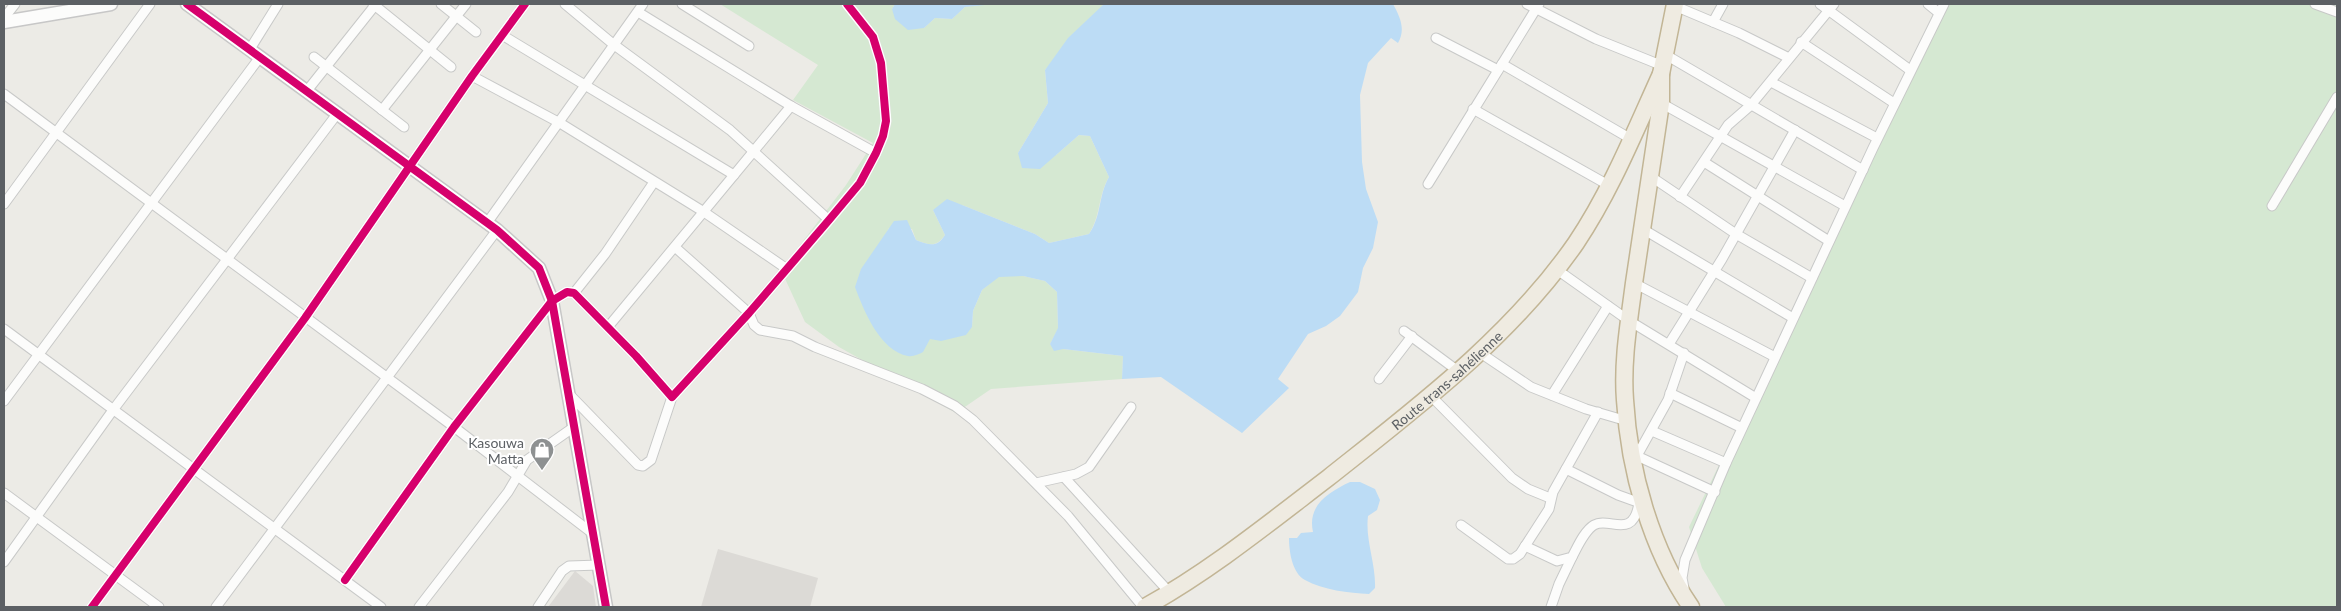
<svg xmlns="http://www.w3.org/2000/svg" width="2341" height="611" viewBox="0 0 2341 611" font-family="Lato,sans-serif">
  <rect width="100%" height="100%" fill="#ecebe6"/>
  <g fill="#dcdad6">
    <polygon points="718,549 818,578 810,607 701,607"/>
    <polygon points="575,571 593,586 596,607 548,607"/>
  </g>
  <g fill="#d5e8d2">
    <path d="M720 4H895L892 9 924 28 935 18 952 19 965 7 985 4H1104L1045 70 1048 103 1018 153 1056 155 1079 135 1090 136 1109 177C1098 195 1101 216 1089 234L1049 243 1035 234 962 205 933 210 945 235C936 248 929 245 916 240L912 229 889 228 882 241 929 339 972 327 973 311 982 290 999 276H1023L1045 281 1057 292 1058 329 1050 344 1063 349 1123 356 1122 379 991 389 956 413 839 347 805 322 781 270 846 185 873 143 793 100 818 65Z"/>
    <polygon points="1942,4 2337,4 2337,607 1726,607 1702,568 1689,527"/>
  </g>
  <g fill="#bcdcf5">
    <polygon points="895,4 995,4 965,7 952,19 935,18 924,28 908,30 895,19 892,9"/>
    <path d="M1104 4H1393C1400 17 1406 29 1398 43L1391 38 1368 63 1360 95 1362 162 1366 189 1378 222 1373 248 1363 268 1358 292 1340 316 1326 326 1308 334 1278 379 1289 388 1242 433 1161 377 1122 379 1123 356 1063 349 1054 351 1050 344 1058 328 1057 292 1045 281 1023 276 999 277 982 290 973 311 972 327 966 335 941 341 930 339 923 352C919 354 913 357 908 356 880 351 864 311 855 287L861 269 894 221 907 220 916 240C929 245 937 248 945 235L933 210 947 199 1035 234 1049 243 1089 234C1102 215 1098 196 1109 177L1090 136 1079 135 1040 169 1022 168 1018 153 1048 103 1045 70 1068 38Z"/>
    <path d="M1350 482H1360L1375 489 1380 500 1377 510 1368 516C1365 540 1376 563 1375 588L1369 594C1349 593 1323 590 1305 580 1292 573 1289 551 1289 538H1297L1301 533 1313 532C1307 505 1329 492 1350 482Z"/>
  </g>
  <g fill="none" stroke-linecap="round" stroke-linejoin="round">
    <defs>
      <g id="street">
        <polyline points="373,4 451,67"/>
        <polyline points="441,4 476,32"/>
        <polyline points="565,4 613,44 730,130 829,220"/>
        <polyline points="682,4 749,46"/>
        <polyline points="1527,4 1596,39 1663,66"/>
        <polyline points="1820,4 1910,70"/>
        <polyline points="1928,4 1939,13"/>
        <polyline points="2315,4 2337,12"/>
        <polyline points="1675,6 1739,33 1789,58"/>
        <polyline points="638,12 791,106 876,153"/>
        <polyline points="4,18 15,4"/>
        <polyline points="1713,22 1723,4"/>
        <polyline points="502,35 734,175 791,106"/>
        <polyline points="1436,38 1498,70"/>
        <polyline points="1801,42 1894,103"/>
        <polyline points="250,49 278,4"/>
        <polyline points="1666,55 1863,170"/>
        <polyline points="314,57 404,127"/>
        <polyline points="1502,64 1631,139"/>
        <polyline points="472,76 560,123 704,212 787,269"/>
        <polyline points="1771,82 1877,138"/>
        <polyline points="306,92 376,4"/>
        <polyline points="4,94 454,427 592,533"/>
        <polyline points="1661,103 1845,206"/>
        <polyline points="1473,109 1610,186"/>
        <polyline points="382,110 466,4"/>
        <polyline points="1704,162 1829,241"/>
        <polyline points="1650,176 1736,234 1812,278"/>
        <polyline points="1428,184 1539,4"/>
        <polyline points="1680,197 1728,125 1751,105 1834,4"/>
        <polyline points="4,204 150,4"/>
        <polyline points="2272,206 2337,97"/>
        <polyline points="487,223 643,4"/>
        <polyline points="1641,228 1793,318"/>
        <polyline points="676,248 749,313 754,325 760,330 793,336 815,347 922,389 955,406 973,420 1068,516 1143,607"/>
        <polyline points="1556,269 1628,320 1756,398"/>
        <polyline points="1634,283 1775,357"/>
        <polyline points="574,293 605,254 654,182"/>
        <polyline points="608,327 734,175"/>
        <polyline points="4,329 381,607"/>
        <polyline points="1404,331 1458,371"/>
        <polyline points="1669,344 1722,259 1795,130"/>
        <polyline points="1479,352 1531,387 1586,409 1627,421"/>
        <polyline points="1379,379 1412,336"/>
        <polyline points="1670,393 1742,428"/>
        <polyline points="569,394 638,465 643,466 651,460 672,397"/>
        <polyline points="1552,395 1608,306"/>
        <polyline points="1431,396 1512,478 1528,489 1550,498"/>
        <polyline points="4,401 260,57"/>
        <polyline points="1652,431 1726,463"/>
        <polyline points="1637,456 1715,492"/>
        <polyline points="1634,461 1668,400 1684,353"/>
        <polyline points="1566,469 1618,495 1643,504"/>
        <polyline points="1064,477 1170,593"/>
        <polyline points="1036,483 1076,474 1089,467 1131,407"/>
        <polyline points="4,493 159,607"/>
        <polyline points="1461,525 1508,559 1513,559 1520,554 1549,509 1553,492 1598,412"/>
        <path d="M1525 546 1557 561 1572 557C1577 548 1584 531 1594 525 1609 516 1633 541 1639 503"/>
        <polyline points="4,562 113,410 337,114"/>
        <polyline points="345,580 454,427 552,301 567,292 574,293 636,356 672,397 749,313 829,220 860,183 876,153 883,136 886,121 881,63 873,37 847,4"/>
        <polyline points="1684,588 1682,578 1685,560 1726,463 1873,148 1944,4"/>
        <polyline points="92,607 305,318 472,76 525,4"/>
        <polyline points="216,607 497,230"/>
        <polyline points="419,607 508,492 527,460 574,427"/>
        <polyline points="538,607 562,571 569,566 599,565"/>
        <polyline points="1551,607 1559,584 1572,557"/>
      </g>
      <g id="secondary">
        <polyline points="187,4 497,230 539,268 552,301 606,607"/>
        <polyline points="4,22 111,4"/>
      </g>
      <g id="highway">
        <path d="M1675 4 1661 74V103C1652 163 1643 223 1634 283 1629 322 1622 361 1625 400 1629 470 1651 549 1691 607"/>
        <path id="s1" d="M1145 607C1210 571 1269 523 1328 478 1416 408 1511 337 1576 243 1611 191 1635 131 1661 74"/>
      </g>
    </defs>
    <use href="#street" stroke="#c8c9c8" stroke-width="11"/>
    <use href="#secondary" stroke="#c7c7c7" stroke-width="15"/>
    <use href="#highway" stroke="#c2b595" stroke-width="19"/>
    <use href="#street" stroke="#fcfcfb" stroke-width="9"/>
    <use href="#secondary" stroke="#fcfcfb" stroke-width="12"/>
    <use href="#highway" stroke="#efebe1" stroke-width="16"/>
    <defs>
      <g id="cycleway">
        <polyline points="187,4 497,230 539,268 552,301 606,607"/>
        <polyline points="345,580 454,427 552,301 567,292 574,293 636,356 672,397 749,313 829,220 860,183 876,153 883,136 886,121 881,63 873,37 847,4"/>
        <polyline points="92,607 305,318 472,76 525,4"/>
      </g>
    </defs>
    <use href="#cycleway" stroke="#fff" stroke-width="11"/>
    <use href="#cycleway" stroke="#d6006c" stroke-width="8"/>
  </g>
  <defs>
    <symbol id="shop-pin" viewBox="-11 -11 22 30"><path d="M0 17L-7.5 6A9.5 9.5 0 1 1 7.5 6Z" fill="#8e9192" stroke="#fff"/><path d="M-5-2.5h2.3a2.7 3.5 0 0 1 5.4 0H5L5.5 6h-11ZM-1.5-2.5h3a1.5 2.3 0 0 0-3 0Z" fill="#fff"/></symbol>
  </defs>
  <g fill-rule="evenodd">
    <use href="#shop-pin" x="528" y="436" width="28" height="38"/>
  </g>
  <g text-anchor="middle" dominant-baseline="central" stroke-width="4" stroke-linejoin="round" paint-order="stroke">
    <g font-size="14" fill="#5c6064" stroke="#fff">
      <text stroke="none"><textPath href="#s1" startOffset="378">Route trans-sahélienne</textPath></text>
    </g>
    <g font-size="14" fill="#5c6064" stroke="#fff" text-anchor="end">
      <text x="524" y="442">Kasouwa<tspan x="524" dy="16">Matta</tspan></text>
    </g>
  </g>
  <rect width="2341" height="611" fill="none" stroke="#5c6064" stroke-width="10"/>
</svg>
